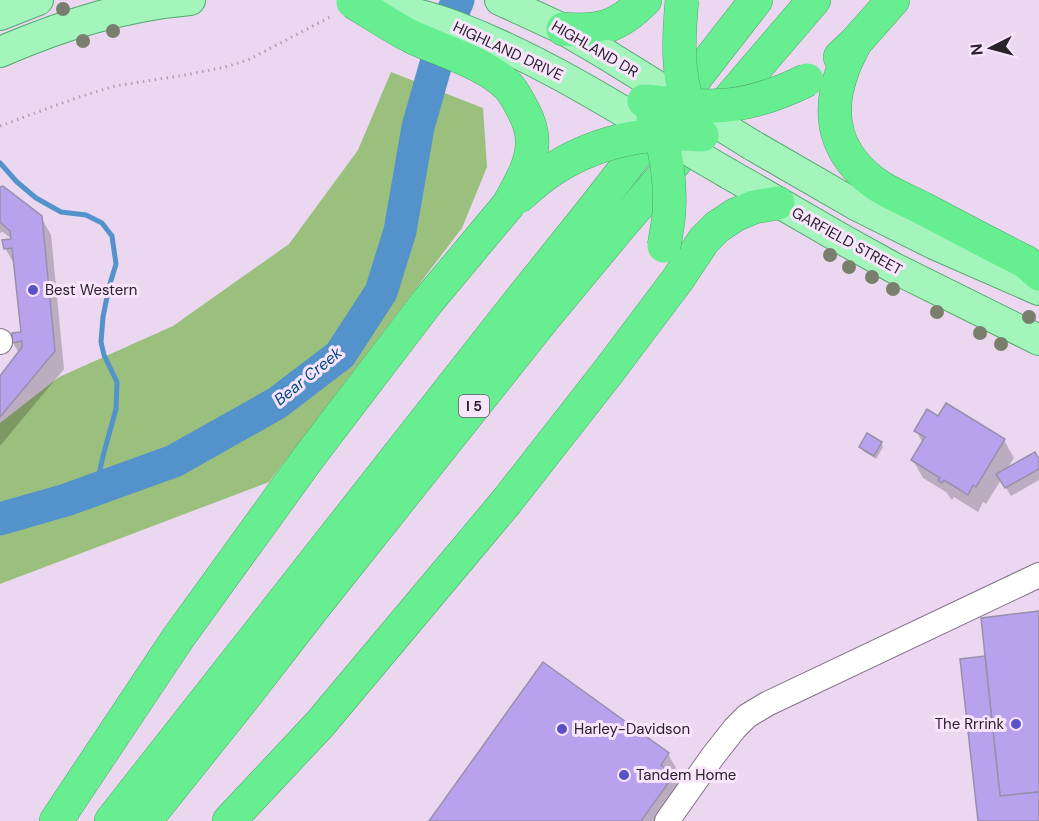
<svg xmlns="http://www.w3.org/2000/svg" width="1039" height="821" viewBox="0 0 1039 821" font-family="'DM Sans',sans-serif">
  <rect width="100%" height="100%" fill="#ebd7f0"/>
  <polygon fill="#9bc07d" points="391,72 483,108 487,167 462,228 269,482 0,584 0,423 59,377 173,326 289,244 358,150"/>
  <g fill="#0003">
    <polygon points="0,188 41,217 51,235 64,369 0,446 0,378 19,353 13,343 23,333 16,267 5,248 13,240 3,232 0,233"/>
    <polygon points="939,418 1004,440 1014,458 1007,469 1039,461 1039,480 1011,496 1001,480 986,504 983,502 978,512 954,497 952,500 946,492 923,478 913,460 923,443 916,431"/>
    <polygon points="881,443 883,447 876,459 863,451 860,447"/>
    <polygon points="543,664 668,754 676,768 671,775 681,790 658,821 430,821"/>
  </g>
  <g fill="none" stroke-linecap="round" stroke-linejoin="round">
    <polyline stroke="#5492cc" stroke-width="5" points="0,163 17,182 36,198 61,212 86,215 102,223 112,236 116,264 109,287 103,317 101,342 104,355 117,382 116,409 103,456 96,489"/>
    <polyline stroke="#5492cc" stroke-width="33" points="0,519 66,500 174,461 277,403 340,355 381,292 400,231 418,127 447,25 458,0"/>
  </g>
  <g fill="#b8a2ee" stroke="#9790ab" stroke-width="1.5">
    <polygon points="3,186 42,216 55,351 0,417 0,376 22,347 22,341 12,343 12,333 21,332 12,248 4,249 2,240 11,239 10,231 0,222 0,187"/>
    <polygon points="946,403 1005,439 976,487 973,485 968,495 944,480 942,483 938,480 940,478 911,460 925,437 914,431 927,409 938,416"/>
    <polygon points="867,433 882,442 874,456 859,447"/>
    <polygon points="1035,452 1039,459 1039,469 1005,488 996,474"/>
    <polygon points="1039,611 1039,792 1000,796 981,618"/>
    <polygon points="985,656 1000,796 1039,792 1039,821 978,821 960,659"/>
    <polygon points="543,662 669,753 661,765 674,775 641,821 429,821"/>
  </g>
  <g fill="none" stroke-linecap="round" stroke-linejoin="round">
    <defs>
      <g id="minor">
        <polyline points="0,341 0,342"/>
        <polyline points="667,821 713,756 735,728 747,716 767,704 1039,575"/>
      </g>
      <g id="major">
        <polyline points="500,0 563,29 607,55"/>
        <polyline points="0,15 38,0"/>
        <path d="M0 52C63 25 122 6 190 0"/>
        <polyline points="752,145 856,205 934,244 1039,290"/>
        <polyline points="729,174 840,238 894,268 1039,340"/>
      </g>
      <g id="highway">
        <path d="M563 29C600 32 618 27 645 0"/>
        <path d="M855 43C851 52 845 62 842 72 826 117 836 155 876 184 890 194 909 201 924 209 958 227 992 245 1026 262L1039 274"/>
        <polyline points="840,57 855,43 893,0"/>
        <polyline points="56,821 178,638 309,457 428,301 509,204"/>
        <polyline points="111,821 518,303 595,207 756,0"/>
        <polyline points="145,821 245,696 314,607 544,318 617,230 814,0"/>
        <polyline points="229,821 320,724 507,501 608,372 678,279 704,240 717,227 735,215 754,207 778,203"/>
      </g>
    </defs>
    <use href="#minor" stroke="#847188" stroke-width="26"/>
    <use href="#major" stroke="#51a76d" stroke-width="32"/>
    <use href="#highway" stroke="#51a76d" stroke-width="34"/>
    <polyline stroke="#b0a0b4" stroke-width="3" stroke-dasharray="1.5 4.5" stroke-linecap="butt" points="0,126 76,98 115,86 185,75 225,67 248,60 332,16"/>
    <use href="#minor" stroke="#fff" stroke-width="24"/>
    <use href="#major" stroke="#a3f5bc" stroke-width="30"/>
    <use href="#highway" stroke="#66ee90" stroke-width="33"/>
    <defs>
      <g id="major-bridge">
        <path d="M356 2C390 8 425 14 457 27 554 64 640 123 729 174"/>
        <polyline points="607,55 752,145"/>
      </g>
      <g id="highway-bridge">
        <path d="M682 0C678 42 676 85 696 124"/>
        <path d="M353 2C372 13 392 27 412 37 442 51 486 63 509 87 515 94 519 102 523 110 529 121 533 134 532 145 531 167 518 186 509 204"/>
        <path d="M644 101C672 103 700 108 728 105 756 102 781 93 807 80"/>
        <path d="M653 116C666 145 671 181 669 213 668 224 666 235 664 246"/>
        <path d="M517 198C527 190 536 181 546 174 591 142 648 130 702 135"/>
      </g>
    </defs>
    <use href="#major-bridge" stroke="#51a76d" stroke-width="32" stroke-linecap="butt"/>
    <use href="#highway-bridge" stroke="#51a76d" stroke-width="34" stroke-linecap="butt"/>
    <use href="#major-bridge" stroke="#a3f5bc" stroke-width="30"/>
    <use href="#highway-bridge" stroke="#66ee90" stroke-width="33"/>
  </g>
  <g fill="#7a7e6c">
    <circle cx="63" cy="9" r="7"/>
    <circle cx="113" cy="31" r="7"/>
    <circle cx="83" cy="41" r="7"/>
    <circle cx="830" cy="255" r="7"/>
    <circle cx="849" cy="267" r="7"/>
    <circle cx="872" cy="277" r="7"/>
    <circle cx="893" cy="289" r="7"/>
    <circle cx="937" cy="312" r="7"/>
    <circle cx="1029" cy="317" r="7"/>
    <circle cx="980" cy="333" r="7"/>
    <circle cx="1001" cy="344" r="7"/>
  </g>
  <g fill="#5a50c8" stroke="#f9e4fd" stroke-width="2">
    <circle cx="33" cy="290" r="6"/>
    <circle cx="1016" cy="724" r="6"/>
    <circle cx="562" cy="729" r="6"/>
    <circle cx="624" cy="775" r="6"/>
  </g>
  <g text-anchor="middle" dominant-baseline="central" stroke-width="6" stroke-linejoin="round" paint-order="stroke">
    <rect fill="#f9e4fd" stroke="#675c6a" stroke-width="1.5" x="459" y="395" width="30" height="22" rx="4.5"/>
    <g font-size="14" font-weight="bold" fill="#29222b">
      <text x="474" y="406">I 5</text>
    </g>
    <g font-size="15" fill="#29222b" stroke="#f9e4fd">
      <text transform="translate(595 49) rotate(30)">HIGHLAND DR</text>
      <text transform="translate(508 51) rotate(25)">HIGHLAND DRIVE</text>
      <text transform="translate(847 241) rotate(29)">GARFIELD STREET</text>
    </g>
    <g font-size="15" fill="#29222b" stroke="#f9e4fd" text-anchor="start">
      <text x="45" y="290">Best Western</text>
      <text x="1004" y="724" text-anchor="end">The Rrrink</text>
      <text x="574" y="729">Harley-Davidson</text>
      <text x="636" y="775">Tandem Home</text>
    </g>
    <g font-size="16" font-style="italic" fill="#004a80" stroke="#f9e4fd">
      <text transform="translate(308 376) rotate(-39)">Bear Creek</text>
    </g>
  </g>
  <g transform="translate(991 48) rotate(264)" stroke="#f9e4fd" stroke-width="4.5" paint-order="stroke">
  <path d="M0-4.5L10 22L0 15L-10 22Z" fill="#29222b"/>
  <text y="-9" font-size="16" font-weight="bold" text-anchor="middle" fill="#29222b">N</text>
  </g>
</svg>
